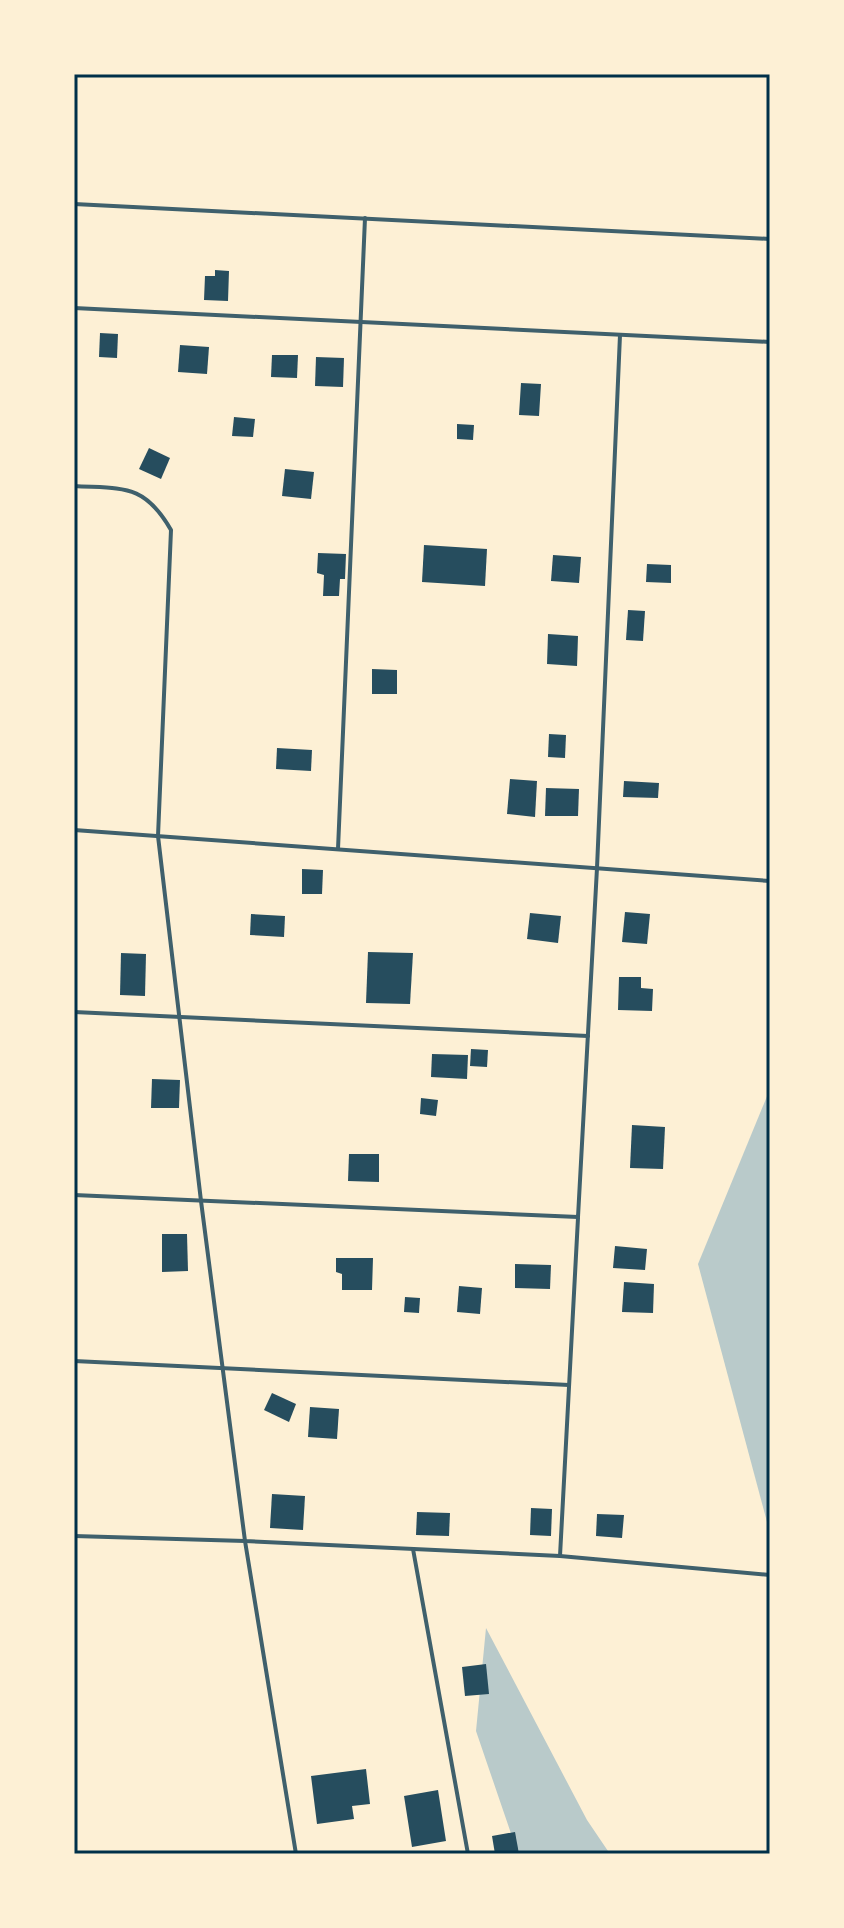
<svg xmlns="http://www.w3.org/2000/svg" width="844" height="1928" viewBox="0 0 844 1928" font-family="Raleway,sans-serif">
  <rect width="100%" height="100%" fill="#fdf0d5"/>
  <g fill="#b9caca">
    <polygon points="770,1089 770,1523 767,1522 698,1264"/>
    <polygon points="486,1628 587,1820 610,1854 518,1854 476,1731"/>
  </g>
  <g fill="#264d5e">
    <polygon points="215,270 229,271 228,301 204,300 205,276 215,276"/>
    <polygon points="100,333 118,334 117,358 99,357"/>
    <polygon points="180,345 209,347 207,374 178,372"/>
    <polygon points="272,355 298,355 297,378 271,377"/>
    <polygon points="316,357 344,358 343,387 315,386"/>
    <polygon points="521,383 541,384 539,416 519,415"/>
    <polygon points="234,417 255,419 253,437 232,436"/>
    <polygon points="457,424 474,425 473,440 457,439"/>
    <polygon points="149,448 170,458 161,479 139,469"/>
    <polygon points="285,469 314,472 311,499 282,496"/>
    <polygon points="424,545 487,549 485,586 422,582"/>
    <polygon points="318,553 346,554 345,579 340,579 339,596 323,596 324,575 317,573"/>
    <polygon points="553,555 581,557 579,583 551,581"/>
    <polygon points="647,564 671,565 671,583 646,582"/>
    <polygon points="628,610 645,611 643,641 626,640"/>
    <polygon points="548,634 578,636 577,666 547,664"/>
    <polygon points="372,669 397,670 397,694 372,694"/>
    <polygon points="549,734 566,735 565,758 548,757"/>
    <polygon points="277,748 312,750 311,771 276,769"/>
    <polygon points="510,779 537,781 535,817 507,814"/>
    <polygon points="624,781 659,783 658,798 623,797"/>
    <polygon points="546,788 579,789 578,816 545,816"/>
    <polygon points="302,869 323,870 322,894 302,894"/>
    <polygon points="625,912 650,914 647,944 622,942"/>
    <polygon points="530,913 561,916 558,943 527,939"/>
    <polygon points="251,914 285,916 284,937 250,935"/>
    <polygon points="368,952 413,953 410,1004 366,1003"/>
    <polygon points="121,953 146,954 145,996 120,995"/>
    <polygon points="619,977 641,977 641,988 653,989 652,1011 618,1010"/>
    <polygon points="471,1049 488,1050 487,1067 470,1066"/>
    <polygon points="432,1054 468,1055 467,1079 431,1077"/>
    <polygon points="152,1079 180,1080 179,1108 151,1108"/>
    <polygon points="421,1098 438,1100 436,1116 420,1114"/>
    <polygon points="632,1125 665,1127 663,1169 630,1168"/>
    <polygon points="349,1154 379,1154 379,1182 348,1181"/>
    <polygon points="162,1234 187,1234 188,1271 162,1272"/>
    <polygon points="615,1246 647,1249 645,1270 613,1268"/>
    <polygon points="336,1258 373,1258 372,1290 342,1290 342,1274 336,1272"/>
    <polygon points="515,1264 551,1265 550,1289 515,1288"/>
    <polygon points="624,1282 654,1284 653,1313 622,1312"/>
    <polygon points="459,1286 482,1288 480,1314 457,1312"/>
    <polygon points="405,1297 420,1298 419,1313 404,1312"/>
    <polygon points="272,1393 296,1404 289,1422 264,1410"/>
    <polygon points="310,1407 339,1409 337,1439 308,1437"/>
    <polygon points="272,1494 305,1496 303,1530 270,1528"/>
    <polygon points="531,1508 552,1509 551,1536 530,1535"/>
    <polygon points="417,1512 450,1513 449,1536 416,1535"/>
    <polygon points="597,1514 624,1515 622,1538 596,1536"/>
    <polygon points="486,1664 489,1694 465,1696 462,1667"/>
    <polygon points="366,1769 370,1804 352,1806 354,1819 317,1824 311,1776"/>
    <polygon points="438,1790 446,1841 412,1847 404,1796"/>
    <polygon points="515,1832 519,1854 495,1854 492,1836"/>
  </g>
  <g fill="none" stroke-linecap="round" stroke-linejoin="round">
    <g stroke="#3f606c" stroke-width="4">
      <polyline points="74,204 770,239"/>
      <polyline points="74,308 770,342"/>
      <path d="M74 486C123 489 144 483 171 530L158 836 201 1201 245 1541 560 1556 770 1575"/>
      <polyline points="74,830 770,881"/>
      <polyline points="338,849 365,218"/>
      <polyline points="74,1012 588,1036"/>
      <polyline points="74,1195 578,1217 597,868 620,335"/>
      <polyline points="74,1361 569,1385"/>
      <polyline points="74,1536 245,1541 296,1854"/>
      <polyline points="413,1549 468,1854"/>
      <polyline points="560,1556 578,1218"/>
    </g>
  </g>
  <rect width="844" height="1928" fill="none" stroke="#fdf0d5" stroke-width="152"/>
  <rect x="76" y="76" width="692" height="1776" fill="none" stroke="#003049" stroke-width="3"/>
</svg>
